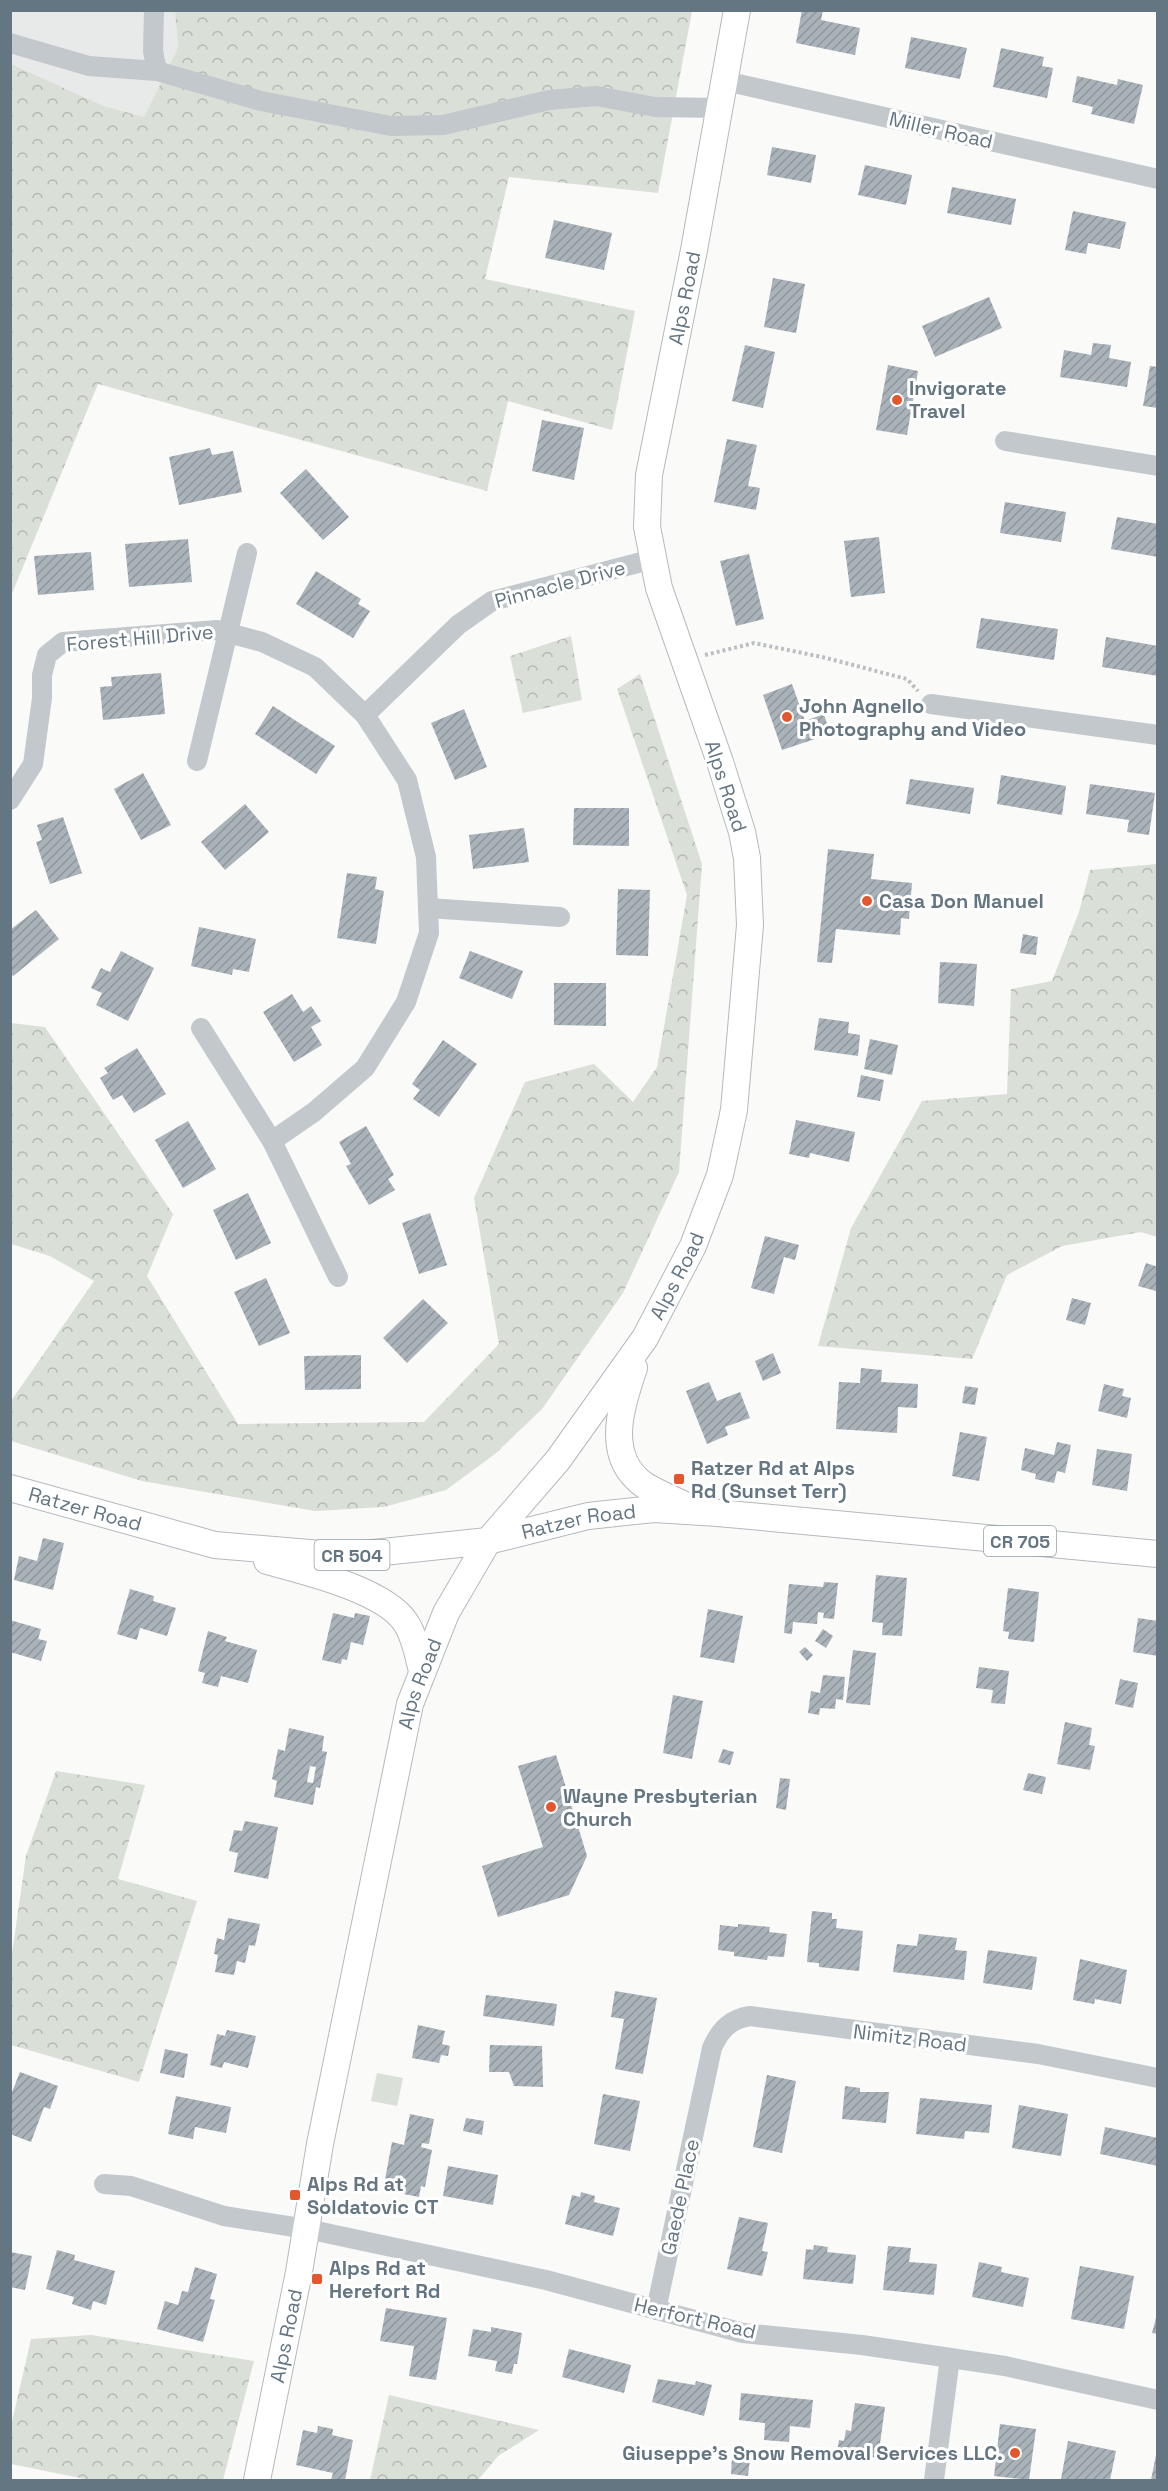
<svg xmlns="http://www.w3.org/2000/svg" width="1168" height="2491" viewBox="0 0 1168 2491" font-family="'Space Grotesk',sans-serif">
  <defs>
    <pattern id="forest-crowns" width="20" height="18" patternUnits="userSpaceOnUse" patternTransform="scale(1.5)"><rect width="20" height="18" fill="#dadfd7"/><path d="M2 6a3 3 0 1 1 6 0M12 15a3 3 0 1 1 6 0" fill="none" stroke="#b4b9b4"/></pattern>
    <pattern id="building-hatch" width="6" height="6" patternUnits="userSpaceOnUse" patternTransform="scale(1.5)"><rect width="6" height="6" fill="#aab3b9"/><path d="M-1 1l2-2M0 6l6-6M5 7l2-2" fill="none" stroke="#8e969c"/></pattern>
  </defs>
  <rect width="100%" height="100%" fill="#fafaf8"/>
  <polygon fill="#e8e9e9" points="11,11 175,11 178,48 144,117 104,106 11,64"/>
  <polygon fill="#dadfd7" points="377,2073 403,2078 397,2106 371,2101"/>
  <g fill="url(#forest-crowns)">
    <polygon points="175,11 692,11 658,193 509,177 485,279 635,311 612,430 508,401 487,491 98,384 11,596 11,64 104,106 144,117 178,48"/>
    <polygon points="571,636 582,700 523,713 510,656"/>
    <polygon points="640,674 702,864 679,1172 623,1293 542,1409 495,1454 446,1490 384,1507 315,1511 142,1481 11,1441 11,1401 94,1281 50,1256 11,1244 11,1023 45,1027 173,1214 147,1276 238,1424 424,1422 499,1344 474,1198 525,1082 594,1064 633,1102 657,1067 687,895 617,689"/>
    <polygon points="1157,864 1157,1237 1141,1232 1062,1246 1007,1275 972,1359 818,1346 851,1228 922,1101 1007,1094 1011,989 1052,981 1079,912 1090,870"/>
    <polygon points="56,1771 145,1785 118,1879 197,1901 139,2082 11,2045 11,1961 26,1856"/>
    <polygon points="91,2335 254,2361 223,2480 90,2480 11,2464 11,2426 31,2339"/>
    <polygon points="389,2395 539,2430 498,2456 478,2480 370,2480"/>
  </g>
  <g fill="url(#building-hatch)" fill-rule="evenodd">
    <polygon points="802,10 823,10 821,20 860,28 855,55 796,43"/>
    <polygon points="911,37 967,48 960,79 905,68"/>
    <polygon points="1001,48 1044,57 1042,66 1053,68 1047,98 993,87"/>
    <polygon points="1077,76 1117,85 1118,79 1143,85 1134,124 1091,114 1093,107 1072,102"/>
    <polygon points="772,147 816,155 811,183 767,175"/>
    <polygon points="865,165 912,175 906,205 858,195"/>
    <polygon points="952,187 1016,199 1011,225 947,213"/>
    <polygon points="1073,211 1126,222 1120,249 1088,243 1086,254 1065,250"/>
    <polygon points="554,220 612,233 604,270 545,258"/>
    <polygon points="773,278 805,284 796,333 764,327"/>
    <polygon points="989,297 1002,328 935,357 922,326"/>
    <polygon points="1093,343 1111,345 1109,358 1131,362 1127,387 1060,377 1064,350 1091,355"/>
    <polygon points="745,345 775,352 763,408 732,401"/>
    <polygon points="888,365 918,371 907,435 876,430"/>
    <polygon points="1150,366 1158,367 1158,408 1143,406"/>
    <polygon points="542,420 584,428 574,480 532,471"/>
    <polygon points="727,439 757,445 748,486 760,488 756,510 714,502"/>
    <polygon points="210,448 212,455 233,451 242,492 179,505 169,457"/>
    <polygon points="306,469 349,517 323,540 280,493"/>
    <polygon points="1005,502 1066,512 1061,542 1000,533"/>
    <polygon points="1117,517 1158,524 1158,557 1111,549"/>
    <polygon points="879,537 885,593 851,597 844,541"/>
    <polygon points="188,539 192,582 129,587 125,544"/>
    <polygon points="91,552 94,590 38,595 34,556"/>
    <polygon points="749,554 764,619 736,626 720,561"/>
    <polygon points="316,571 361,599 358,604 370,611 353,638 296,604"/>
    <polygon points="981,618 1058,629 1054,660 976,648"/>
    <polygon points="1106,637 1158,646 1158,676 1102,667"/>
    <polygon points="161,673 165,714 103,720 100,687 112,686 111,677"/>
    <polygon points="792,684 805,721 824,714 830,734 782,750 763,695"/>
    <polygon points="273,706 335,746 316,774 255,734"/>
    <polygon points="464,709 487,767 455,780 431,723"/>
    <polygon points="143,773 171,825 141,840 114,789"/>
    <polygon points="1001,775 1066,786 1062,815 997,804"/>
    <polygon points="910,779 974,788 970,814 906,804"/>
    <polygon points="1090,784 1155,793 1149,835 1127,832 1129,820 1086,814"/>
    <polygon points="245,804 269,832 225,870 201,842"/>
    <polygon points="574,808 629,808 629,846 573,845"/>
    <polygon points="63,817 82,873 50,884 36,842 42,840 37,825"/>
    <polygon points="524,828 529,862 473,869 469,835"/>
    <polygon points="828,849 874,854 871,879 912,883 909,919 901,918 900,935 836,929 832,963 817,962"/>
    <polygon points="347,873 377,877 375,889 384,891 376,944 337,938"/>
    <polygon points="618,889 650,890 648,956 616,955"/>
    <polygon points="36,910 59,939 13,976 10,972 10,930"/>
    <polygon points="199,927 256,939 249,972 233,969 232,975 191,966"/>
    <polygon points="1023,934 1038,937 1036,955 1020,953"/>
    <polygon points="121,951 154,968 128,1021 96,1005 102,993 91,988 101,968 110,972"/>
    <polygon points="470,951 523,971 512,999 459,978"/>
    <polygon points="940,962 977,964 974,1006 938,1003"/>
    <polygon points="554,983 606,983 606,1026 554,1025"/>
    <polygon points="292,994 303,1012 311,1006 321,1021 311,1027 322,1045 294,1062 263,1012"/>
    <polygon points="819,1018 849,1022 848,1033 860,1035 858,1056 814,1050"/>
    <polygon points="870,1039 898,1045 892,1075 864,1069"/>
    <polygon points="443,1040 477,1064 439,1117 413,1099 420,1090 412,1084"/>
    <polygon points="137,1048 166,1094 134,1113 122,1095 113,1100 100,1078 108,1073 104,1068"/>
    <polygon points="861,1075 884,1080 880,1101 857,1097"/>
    <polygon points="796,1120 855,1132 849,1162 810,1153 809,1158 789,1154"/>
    <polygon points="188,1121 216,1169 183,1188 155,1140"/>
    <polygon points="366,1126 394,1175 388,1179 395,1190 369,1205 346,1166 351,1164 339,1142"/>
    <polygon points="248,1193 271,1243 236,1260 213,1210"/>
    <polygon points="430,1213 447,1265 419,1274 402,1223"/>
    <polygon points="765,1236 799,1245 795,1260 784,1257 774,1294 751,1288"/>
    <polygon points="1146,1263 1158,1267 1156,1291 1138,1286"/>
    <polygon points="266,1278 290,1333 259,1346 234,1292"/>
    <polygon points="1072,1298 1091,1303 1085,1325 1066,1320"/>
    <polygon points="423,1299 448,1323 407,1363 383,1338"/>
    <polygon points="773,1353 781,1373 763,1381 755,1361"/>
    <polygon points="361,1355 361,1389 305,1390 304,1356"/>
    <polygon points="861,1368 882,1370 881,1382 918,1384 917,1408 898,1407 897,1433 836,1429 839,1382 860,1383"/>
    <polygon points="709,1382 717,1401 740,1392 750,1418 725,1427 728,1435 707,1444 686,1391"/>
    <polygon points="1104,1384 1124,1389 1122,1396 1131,1398 1127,1418 1098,1411"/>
    <polygon points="965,1386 978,1388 975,1405 962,1403"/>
    <polygon points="960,1432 987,1437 979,1481 952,1476"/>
    <polygon points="1057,1442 1071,1445 1065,1473 1057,1471 1054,1483 1035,1479 1036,1474 1021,1470 1025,1448 1054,1455"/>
    <polygon points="1097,1449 1132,1454 1127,1491 1092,1485"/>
    <polygon points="43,1538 64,1543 53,1590 14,1580 19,1556 37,1561"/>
    <polygon points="876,1575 907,1578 902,1636 882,1635 883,1623 872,1622"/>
    <polygon points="824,1582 838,1583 834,1619 823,1618 824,1613 818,1612 817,1624 793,1622 792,1634 784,1633 789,1584 823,1587"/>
    <polygon points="1008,1588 1039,1592 1034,1642 1008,1639 1009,1632 1003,1631"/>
    <polygon points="130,1589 154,1596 153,1601 176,1608 167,1636 140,1628 137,1640 117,1634"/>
    <polygon points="708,1609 743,1616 734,1663 700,1657"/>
    <polygon points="333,1613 354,1618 355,1613 370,1616 363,1645 351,1642 347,1660 342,1659 341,1664 322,1660"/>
    <polygon points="1138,1618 1158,1621 1158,1656 1133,1652"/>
    <polygon points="10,1620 41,1629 38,1639 47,1641 41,1661 10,1652"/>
    <polygon points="823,1629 833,1636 826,1648 815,1641"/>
    <polygon points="208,1631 227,1637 225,1641 257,1650 248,1683 221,1676 218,1687 202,1683 205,1673 198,1671"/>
    <polygon points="805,1647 813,1655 807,1661 799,1652"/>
    <polygon points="853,1650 876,1653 870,1705 846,1703"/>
    <polygon points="979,1667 1009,1671 1005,1704 991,1703 993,1690 976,1688"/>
    <polygon points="823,1675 845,1677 843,1700 836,1699 835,1709 820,1708 819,1715 808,1713 811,1691 820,1693"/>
    <polygon points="1120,1679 1138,1683 1133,1708 1115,1704"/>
    <polygon points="673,1695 703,1701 692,1759 663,1753"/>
    <polygon points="1065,1722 1092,1728 1089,1745 1095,1746 1090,1770 1057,1764"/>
    <path d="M289 1728 324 1736 322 1751 327 1752 320 1788 316 1787 313 1805 274 1797 277 1781 272 1779 278 1749 285 1751ZM310 1766 316 1767 313 1783 307 1782Z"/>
    <polygon points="723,1749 734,1752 730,1765 718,1762"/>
    <polygon points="556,1755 587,1856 569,1895 498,1917 482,1866 543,1847 518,1766"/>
    <polygon points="1028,1773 1046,1777 1042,1794 1023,1790"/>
    <polygon points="780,1778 790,1779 786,1810 776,1808"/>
    <polygon points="245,1821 278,1827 268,1879 234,1872 238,1853 229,1851 234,1830 242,1831"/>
    <polygon points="812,1911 832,1913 832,1919 837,1919 836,1928 863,1931 859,1971 819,1967 819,1963 807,1962"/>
    <polygon points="228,1918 260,1924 255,1946 249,1945 245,1963 237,1961 234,1975 215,1972 218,1955 214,1954 217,1938 224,1940"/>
    <polygon points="738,1924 770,1927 769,1932 787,1934 784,1957 768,1956 767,1960 734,1956 734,1952 718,1950 720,1925 738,1927"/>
    <polygon points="919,1934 957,1938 955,1950 967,1951 964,1980 893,1972 897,1944 917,1946"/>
    <polygon points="988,1950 1037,1957 1032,1990 983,1983"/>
    <polygon points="1080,1959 1127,1970 1121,2004 1095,1999 1094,2004 1073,2000"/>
    <polygon points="615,1991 657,1998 643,2074 615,2069 624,2019 611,2017"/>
    <polygon points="486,1995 557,2004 554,2026 483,2016"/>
    <polygon points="418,2025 445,2031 442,2044 450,2046 448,2056 441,2055 439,2063 412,2058"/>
    <polygon points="227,2030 256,2036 248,2068 224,2062 222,2068 210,2065 217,2034 225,2036"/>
    <polygon points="490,2045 542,2046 543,2087 514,2086 509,2072 489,2072"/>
    <polygon points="165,2049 188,2054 184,2078 160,2073"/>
    <polygon points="20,2072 58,2086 50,2109 44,2107 31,2142 10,2134 10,2097"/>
    <polygon points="767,2075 796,2081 782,2153 753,2147"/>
    <polygon points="845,2086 860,2088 860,2092 889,2092 886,2123 842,2119"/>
    <polygon points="603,2094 640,2101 630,2151 594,2144"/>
    <polygon points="176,2096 231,2107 226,2133 195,2127 193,2139 168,2134"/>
    <polygon points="920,2098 992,2105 989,2133 965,2131 964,2139 916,2134"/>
    <polygon points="1019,2105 1068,2114 1061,2156 1012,2148"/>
    <polygon points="410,2114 434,2119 429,2144 422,2143 421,2147 432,2150 425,2187 421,2186 419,2197 383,2190 392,2142 404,2145"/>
    <polygon points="466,2118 484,2121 482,2135 463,2131"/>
    <polygon points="1105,2127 1158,2138 1158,2166 1100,2154"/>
    <polygon points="448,2166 498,2175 493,2205 443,2196"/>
    <polygon points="581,2192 595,2196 594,2202 620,2208 613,2236 565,2224 572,2195 580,2197"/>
    <polygon points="739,2217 768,2223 762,2251 768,2252 762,2276 727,2269"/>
    <polygon points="814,2245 828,2247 827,2252 856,2255 853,2284 803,2279 806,2249 813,2250"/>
    <polygon points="888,2246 911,2248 909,2262 937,2264 934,2295 883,2290"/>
    <polygon points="57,2250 75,2255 74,2260 115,2271 106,2305 93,2301 91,2310 72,2304 74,2297 46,2289"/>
    <polygon points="10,2252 32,2256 25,2290 10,2287"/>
    <polygon points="979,2262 1002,2267 1001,2272 1029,2278 1023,2307 972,2297"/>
    <polygon points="1080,2266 1134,2276 1124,2329 1071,2319"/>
    <polygon points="195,2267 217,2274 210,2299 215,2300 203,2342 157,2329 165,2301 178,2305 182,2291 188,2292"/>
    <polygon points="386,2308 447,2318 436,2380 409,2376 414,2346 380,2341"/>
    <polygon points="1158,2310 1158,2334 1152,2333"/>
    <polygon points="491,2327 522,2333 517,2364 514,2364 512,2374 495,2371 497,2361 468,2356 473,2329 491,2332"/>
    <polygon points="569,2349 631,2365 624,2393 562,2377"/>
    <polygon points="658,2379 695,2385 696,2381 712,2385 704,2416 652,2402"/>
    <polygon points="741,2393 813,2400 810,2428 790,2426 789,2442 764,2440 765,2423 739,2420"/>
    <polygon points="855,2403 885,2407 878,2458 872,2457 871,2460 849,2457 850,2454 837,2452 839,2440 844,2441 846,2430 851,2431"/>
    <polygon points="1000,2424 1036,2429 1029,2480 994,2476"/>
    <polygon points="318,2426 333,2429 332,2435 353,2440 345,2480 331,2480 333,2473 296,2465 303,2430 317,2433"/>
    <polygon points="1068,2441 1116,2451 1110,2480 1061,2479"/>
    <polygon points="1156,2455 1158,2480 1151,2480"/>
    <polygon points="732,2458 750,2459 748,2476 731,2474"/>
  </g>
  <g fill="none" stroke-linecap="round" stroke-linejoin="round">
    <defs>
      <g id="major">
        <path d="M634 1368C622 1403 606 1450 637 1479 647 1490 676 1500 691 1508"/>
        <path id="s1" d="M10 1488 215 1545 345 1556 488 1541 588 1516 654 1509 718 1513 1158 1554"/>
        <path d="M267 1561C304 1571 385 1590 406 1623 415 1637 418 1655 422 1671"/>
        <path id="s2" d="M257 2480 299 2272 320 2144 410 1704 446 1613 488 1541 558 1460 645 1338 693 1246 720 1175 734 1110 750 925 747 858 742 832 720 762 659 588 647 527 649 475 694 250 737 10"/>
      </g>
    </defs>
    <use href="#major" stroke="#b5babe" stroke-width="28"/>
    <polyline stroke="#bbbfc2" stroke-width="4" stroke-dasharray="3 3" stroke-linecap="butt" points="705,655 754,643 822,657 907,679 918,691"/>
    <g stroke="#c3c8cc" stroke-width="20">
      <polyline points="154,10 153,51 157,71"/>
      <polyline points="10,43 89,66 157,71 261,101 391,126 443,125 549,100 596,96 655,107 720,108"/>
      <polyline points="725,81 1158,179"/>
      <polyline points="1005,441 1158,466"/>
      <polyline points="931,704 1158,735"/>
      <polyline points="365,715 458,625 492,601 653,559"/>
      <polyline points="197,761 247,553"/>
      <polyline points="10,800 33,764 42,698 42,675 47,655 63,642 217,630 262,642 315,667 365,715 407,780 426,857 429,933 406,1002 365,1068 314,1112 272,1141"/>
      <polyline points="428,908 560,917"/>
      <polyline points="201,1028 272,1141 338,1277"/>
      <polyline points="104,2184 131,2186 224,2216 307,2229 546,2280 743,2333 862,2345 1005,2366 1158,2400"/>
      <path d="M656 2310 712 2048C720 2030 730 2019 750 2016L1038 2054 1158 2078"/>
      <polyline points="934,2480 950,2358"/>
    </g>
    <use href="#major" stroke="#fff" stroke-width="26"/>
  </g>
  <g fill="#e4572e" stroke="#fff" stroke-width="2">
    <circle cx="897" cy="400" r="6"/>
    <circle cx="787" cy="717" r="6"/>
    <circle cx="867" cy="901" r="6"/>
    <rect x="673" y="1473" width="12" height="12" rx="3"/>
    <circle cx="551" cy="1807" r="6"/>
    <rect x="289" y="2189" width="12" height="12" rx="3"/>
    <rect x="311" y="2273" width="12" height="12" rx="3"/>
    <circle cx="1015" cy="2453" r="6"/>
  </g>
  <g text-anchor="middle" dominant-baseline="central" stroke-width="6" stroke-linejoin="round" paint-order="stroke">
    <g fill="#fff" stroke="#939fa8" stroke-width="1.5">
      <rect x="984" y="1526" width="72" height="30" rx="4.5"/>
      <rect x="314.5" y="1540" width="75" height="30" rx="4.5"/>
    </g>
    <g font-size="18" font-weight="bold" fill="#657683">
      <text x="1020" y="1541">CR 705</text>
      <text x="352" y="1555">CR 504</text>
    </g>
    <g font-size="20" fill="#657683" stroke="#fff">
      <text transform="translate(941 130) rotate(13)">Miller Road</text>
      <text stroke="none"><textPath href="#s2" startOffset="2307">Alps Road</textPath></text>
      <text transform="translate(560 584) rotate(-15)">Pinnacle Drive</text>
      <text transform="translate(140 638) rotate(-5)">Forest Hill Drive</text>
      <text transform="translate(726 786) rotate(72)">Alps Road</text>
      <text stroke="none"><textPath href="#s2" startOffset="1299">Alps Road</textPath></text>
      <text stroke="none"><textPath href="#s1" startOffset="78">Ratzer Road</textPath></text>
      <text stroke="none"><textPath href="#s1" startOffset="580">Ratzer Road</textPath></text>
      <text stroke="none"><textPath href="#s2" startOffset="813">Alps Road</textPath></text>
      <text transform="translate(910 2038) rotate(7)">Nimitz Road</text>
      <text transform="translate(680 2197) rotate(-78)">Gaede Place</text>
      <text transform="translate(695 2318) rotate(13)">Herfort Road</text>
      <text stroke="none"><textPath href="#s2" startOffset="147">Alps Road</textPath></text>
    </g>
    <g font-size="20" font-weight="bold" fill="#657683" stroke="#fff" text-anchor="start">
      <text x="909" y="388">Invigorate<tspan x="909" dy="23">Travel</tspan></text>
      <text x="799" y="706">John Agnello<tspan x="799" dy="23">Photography and Video</tspan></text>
      <text x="879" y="901">Casa Don Manuel</text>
      <text x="691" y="1468">Ratzer Rd at Alps<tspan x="691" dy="23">Rd (Sunset Terr)</tspan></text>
      <text x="563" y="1796">Wayne Presbyterian<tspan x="563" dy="23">Church</tspan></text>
      <text x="307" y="2184">Alps Rd at<tspan x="307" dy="23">Soldatovic CT</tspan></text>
      <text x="329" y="2268">Alps Rd at<tspan x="329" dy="23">Herefort Rd</tspan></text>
      <text x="1003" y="2453" text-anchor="end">Giuseppe's Snow Removal Services LLC.</text>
    </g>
  </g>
  <rect width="1168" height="2491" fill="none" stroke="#657683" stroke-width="24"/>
</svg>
